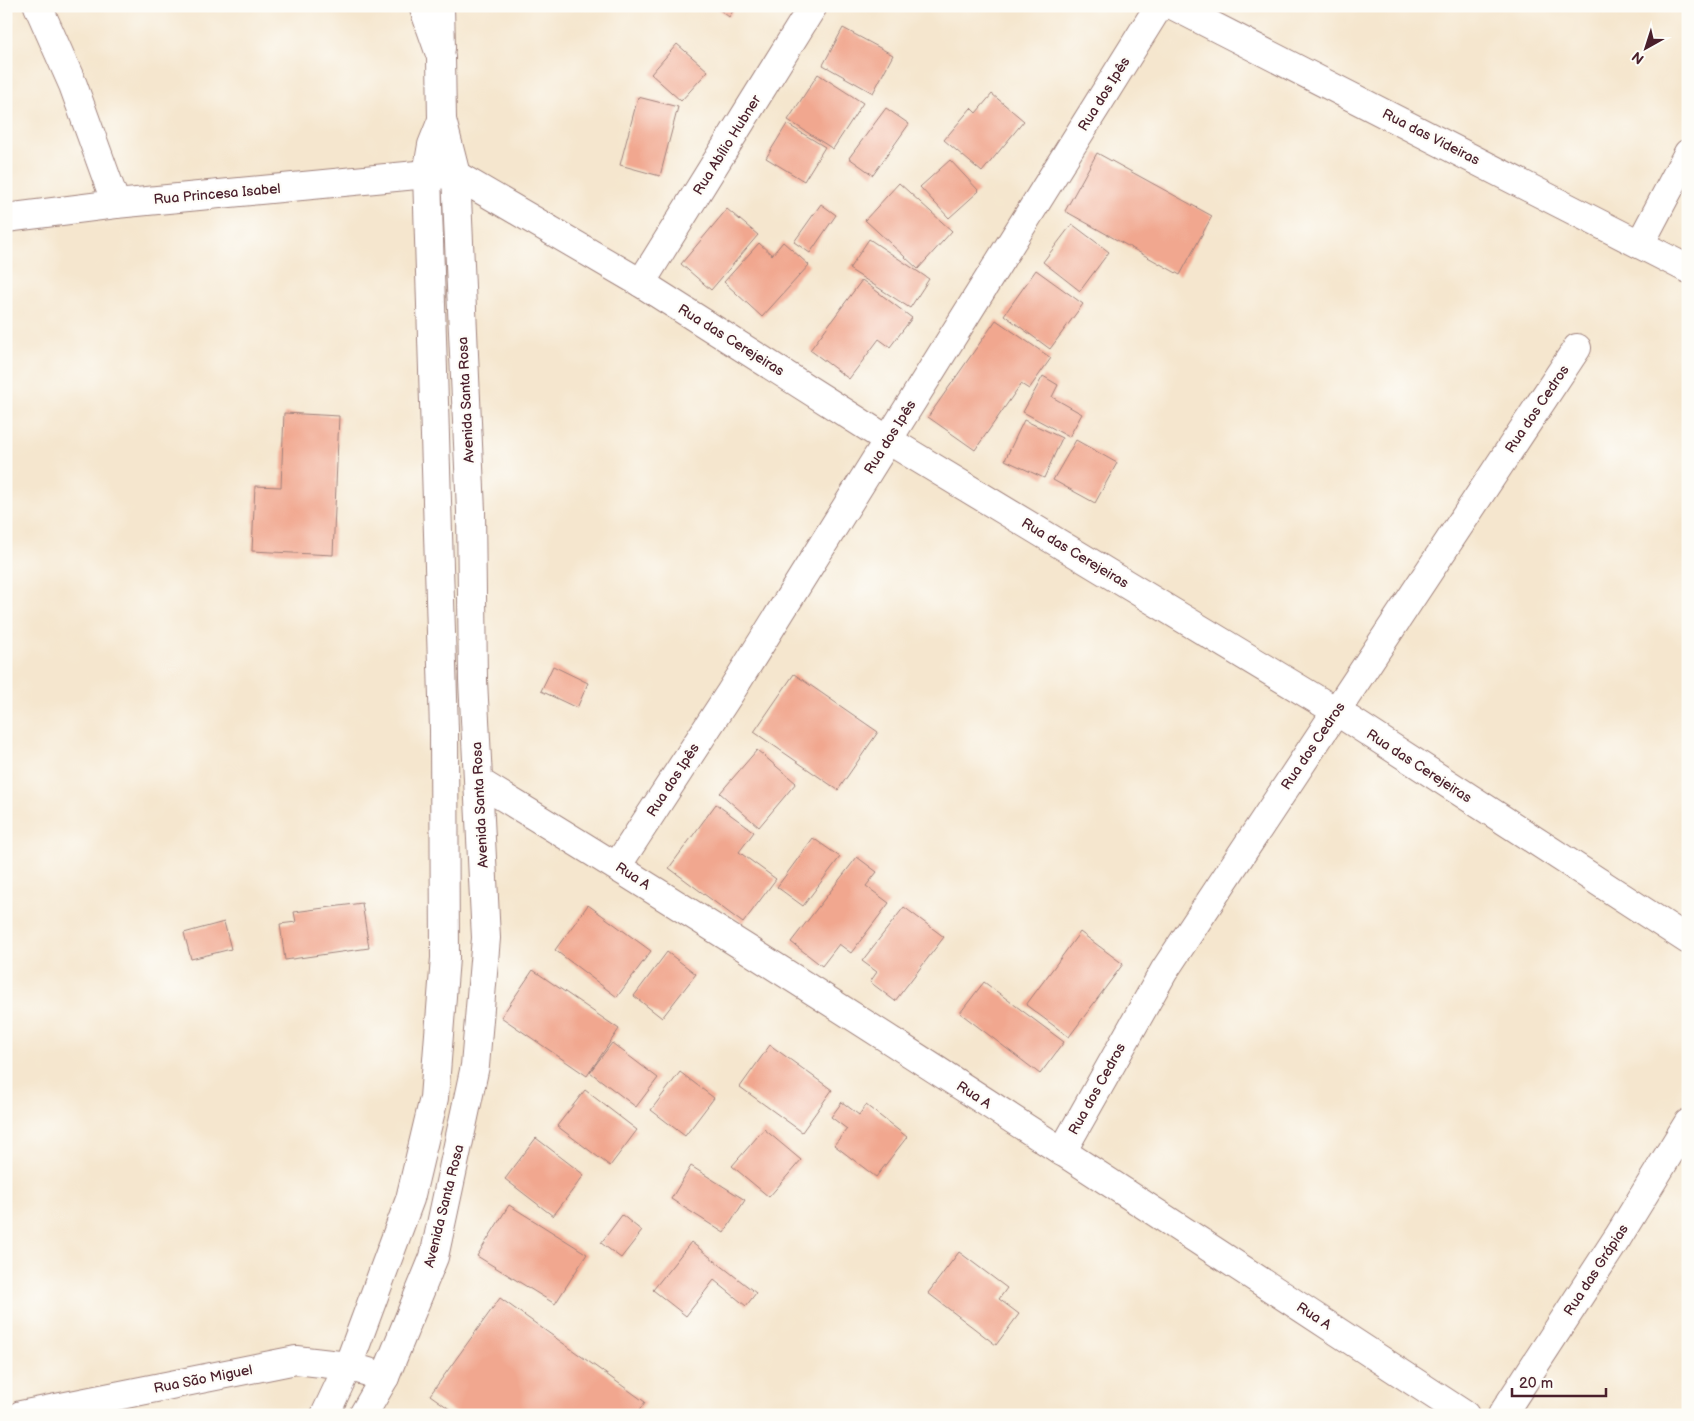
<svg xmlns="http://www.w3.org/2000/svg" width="1694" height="1421" viewBox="0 0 1694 1421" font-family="'Balsamiq Sans',sans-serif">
  <rect width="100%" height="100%" fill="#fdfcf7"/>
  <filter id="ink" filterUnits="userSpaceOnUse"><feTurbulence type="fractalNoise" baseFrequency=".02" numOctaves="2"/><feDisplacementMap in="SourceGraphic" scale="10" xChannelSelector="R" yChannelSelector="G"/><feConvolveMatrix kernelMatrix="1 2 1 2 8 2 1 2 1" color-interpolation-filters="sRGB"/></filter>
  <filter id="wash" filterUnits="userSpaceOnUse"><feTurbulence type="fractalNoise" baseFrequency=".0096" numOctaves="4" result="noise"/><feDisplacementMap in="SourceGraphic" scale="20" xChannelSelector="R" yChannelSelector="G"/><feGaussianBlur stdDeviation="1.12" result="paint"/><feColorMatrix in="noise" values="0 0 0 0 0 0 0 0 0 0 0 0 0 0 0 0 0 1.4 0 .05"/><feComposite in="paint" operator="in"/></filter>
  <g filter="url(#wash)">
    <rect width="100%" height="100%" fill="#f5e6ce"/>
    <g id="blocks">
      <g fill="#f1a78f">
        <polygon points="715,6 736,6 729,17"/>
        <polygon points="843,28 893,55 873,93 823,65"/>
        <polygon points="677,44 708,71 681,101 651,74"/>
        <polygon points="818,74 863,103 833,149 788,120"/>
        <polygon points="992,94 1024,121 982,172 944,140 971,108 976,113"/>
        <polygon points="638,97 678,107 660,176 620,165"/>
        <polygon points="886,108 909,124 873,175 849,158"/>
        <polygon points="787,124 825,147 804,181 766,158"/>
        <polygon points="1097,153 1212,216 1180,275 1065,211"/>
        <polygon points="950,160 979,191 949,218 920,187"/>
        <polygon points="899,183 952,231 918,269 865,220"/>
        <polygon points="821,204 836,215 810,253 794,242"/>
        <polygon points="727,209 758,235 711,290 681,264"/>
        <polygon points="1072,224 1109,252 1080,291 1043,262"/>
        <polygon points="869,239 929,279 910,308 849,269"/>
        <polygon points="783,242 809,265 762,317 724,282 759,243 772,255"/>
        <polygon points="1036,270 1083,304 1050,349 1004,315"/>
        <polygon points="862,280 912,318 890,347 879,339 849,379 810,350"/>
        <polygon points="996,320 1051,358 1029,389 1021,384 975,450 928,417"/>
        <polygon points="1043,376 1058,385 1052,397 1082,414 1069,437 1023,412"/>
        <polygon points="284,413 339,416 333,555 252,551 255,486 281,487"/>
        <polygon points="1024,420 1062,438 1044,478 1005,460"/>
        <polygon points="1076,440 1117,463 1095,503 1053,480"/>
        <polygon points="553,666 588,683 577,708 541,691"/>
        <polygon points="794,674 878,732 838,790 754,732"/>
        <polygon points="757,750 796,783 759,827 720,793"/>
        <polygon points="716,804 754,832 739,852 776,879 743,923 669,868"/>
        <polygon points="813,838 840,857 803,906 777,887"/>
        <polygon points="857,857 877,872 866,886 889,903 851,953 839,944 822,966 791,942"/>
        <polygon points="362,903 369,948 285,960 280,924 296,922 294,912"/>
        <polygon points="588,905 651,951 617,997 555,950"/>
        <polygon points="904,907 944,937 895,1001 870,982 877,972 862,961"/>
        <polygon points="224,922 231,949 191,959 184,933"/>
        <polygon points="1080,932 1123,964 1069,1037 1026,1005"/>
        <polygon points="667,952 696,974 662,1018 634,996"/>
        <polygon points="533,970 619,1029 587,1076 501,1017"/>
        <polygon points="984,982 1064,1042 1040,1074 960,1013"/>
        <polygon points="612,1043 658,1078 636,1107 590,1072"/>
        <polygon points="770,1045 832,1090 802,1132 740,1087"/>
        <polygon points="680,1072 714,1098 685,1136 651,1110"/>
        <polygon points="585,1090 637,1130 610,1166 557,1126"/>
        <polygon points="842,1102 859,1115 866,1105 907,1137 876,1177 834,1145 847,1129 831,1117"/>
        <polygon points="764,1129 801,1160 769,1197 732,1166"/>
        <polygon points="536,1138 584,1175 553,1216 505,1179"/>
        <polygon points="691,1166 745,1200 724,1233 671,1199"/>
        <polygon points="509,1205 587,1254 555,1304 477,1256"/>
        <polygon points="622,1215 642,1231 621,1258 601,1243"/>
        <polygon points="691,1242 756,1293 746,1306 714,1280 686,1316 653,1290"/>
        <polygon points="959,1252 1007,1288 999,1299 1019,1314 996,1345 928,1293"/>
        <polygon points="500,1298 645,1402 636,1415 458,1415 430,1395"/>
      </g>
    </g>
  </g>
  <g filter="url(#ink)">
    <use href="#blocks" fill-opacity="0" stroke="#a0827c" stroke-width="1"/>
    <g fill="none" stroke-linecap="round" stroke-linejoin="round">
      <defs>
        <g id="minor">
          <polyline points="38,6 73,85 116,204"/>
          <polyline points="1174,6 1688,269"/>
          <polyline points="6,218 116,204 427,174 456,175 641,283 888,440 1336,711 1688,940"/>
          <polyline points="1640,244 1688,153"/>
          <polyline points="641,283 813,6"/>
          <path d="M479 782C812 985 1138 1201 1465 1415"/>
          <polyline points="617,866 730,693 1159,6"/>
          <polyline points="1062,1152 1164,971 1577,348"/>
          <polyline points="21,1415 296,1360 348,1366 385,1377"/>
          <polyline points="1502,1415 1618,1237 1688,1123"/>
        </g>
        <polyline id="tertiary" points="440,6 441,48"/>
        <g id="secondary">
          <polyline points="325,1415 348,1366 410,1199 434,1098 445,958 444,730 427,174 432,145 442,120"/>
          <polyline points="363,1415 385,1377 434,1257 475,1066 486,938 473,680 471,511 456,175 442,120 441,57 423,6"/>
        </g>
      </defs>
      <use href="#minor" stroke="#a0827c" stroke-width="30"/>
      <use href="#tertiary" stroke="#a0827c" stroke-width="30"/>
      <use href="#secondary" stroke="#a0827c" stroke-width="30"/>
      <use href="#minor" stroke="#fff" stroke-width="28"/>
      <use href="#tertiary" stroke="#fff" stroke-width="28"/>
      <use href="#secondary" stroke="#fff" stroke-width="28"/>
    </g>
  </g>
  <g text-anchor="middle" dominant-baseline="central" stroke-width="4.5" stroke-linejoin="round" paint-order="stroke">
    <g font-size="14" fill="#4a1f2b" stroke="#fdfcf7">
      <text transform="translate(1104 94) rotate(-58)">Rua dos Ipês</text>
      <text transform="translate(1431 137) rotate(27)">Rua das Videiras</text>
      <text transform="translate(727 145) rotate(-58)">Rua Abílio Hubner</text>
      <text transform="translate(217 194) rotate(-5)">Rua Princesa Isabel</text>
      <text transform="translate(731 340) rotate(32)">Rua das Cerejeiras</text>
      <text transform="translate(466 400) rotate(-93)">Avenida Santa Rosa</text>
      <text transform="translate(1537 409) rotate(-56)">Rua dos Cedros</text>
      <text transform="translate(890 437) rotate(-58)">Rua dos Ipês</text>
      <text transform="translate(1075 553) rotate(31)">Rua das Cerejeiras</text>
      <text transform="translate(1313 746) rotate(-56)">Rua dos Cedros</text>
      <text transform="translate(1419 766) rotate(33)">Rua das Cerejeiras</text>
      <text transform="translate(673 780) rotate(-57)">Rua dos Ipês</text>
      <text transform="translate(480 805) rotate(-93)">Avenida Santa Rosa</text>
      <text transform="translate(633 876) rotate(33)">Rua A</text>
      <text transform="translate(1097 1089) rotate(-61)">Rua dos Cedros</text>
      <text transform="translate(974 1095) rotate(33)">Rua A</text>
      <text transform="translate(444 1206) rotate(-76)">Avenida Santa Rosa</text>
      <text transform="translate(1596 1270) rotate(-57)">Rua das Grápias</text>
      <text transform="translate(1314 1316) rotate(33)">Rua A</text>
      <text transform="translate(203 1379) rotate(-11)">Rua São Miguel</text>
    </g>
  </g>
  <rect width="1694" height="1421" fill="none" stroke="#fdfcf7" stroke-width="25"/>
  <g transform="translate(1646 48) rotate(219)" stroke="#fdfcf7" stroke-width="4" paint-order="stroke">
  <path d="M0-4L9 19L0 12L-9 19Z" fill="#4a1f2b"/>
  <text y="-8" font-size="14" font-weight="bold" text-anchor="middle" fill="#4a1f2b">N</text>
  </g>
  <path d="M1512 1388v8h94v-8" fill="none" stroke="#4a1f2b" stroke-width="2.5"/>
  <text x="1519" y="1388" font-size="15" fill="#4a1f2b" stroke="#fdfcf7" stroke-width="4" paint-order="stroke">20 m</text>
</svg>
